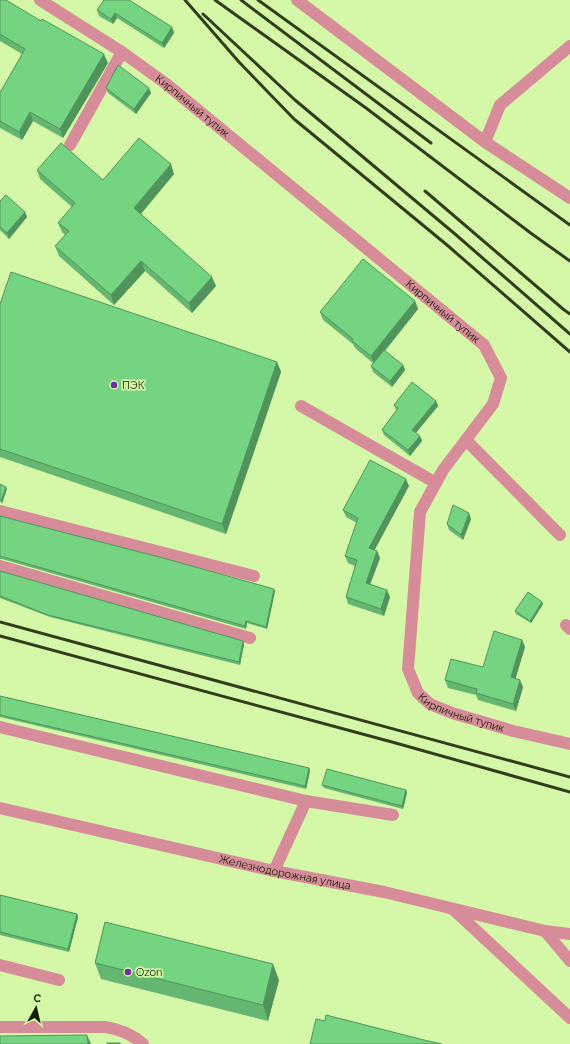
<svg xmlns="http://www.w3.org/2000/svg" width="570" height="1044" viewBox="0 0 570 1044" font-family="Raleway,sans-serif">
  <rect width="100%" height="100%" fill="#d5f8a8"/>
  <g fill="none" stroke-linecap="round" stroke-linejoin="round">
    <g stroke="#d78c9a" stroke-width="12">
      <path id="s1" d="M40 0 122 52 165 83 484 345 501 378 493 404 443 470 420 512 408 669 418 693 430 704 452 713 513 731 570 744"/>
      <polyline points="297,0 485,142 570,198"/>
      <polyline points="485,142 500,105 570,46"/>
      <polyline points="70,145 122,52"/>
      <polyline points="301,406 436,483"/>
      <polyline points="466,440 560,535"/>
      <polyline points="0,511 254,576"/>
      <polyline points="0,566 250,638"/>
      <polyline points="566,625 570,629"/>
      <polyline points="0,727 306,801 274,871"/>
      <polyline points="306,801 393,815"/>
      <path id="s2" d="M0 808 274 871 384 892 545 931 570 934"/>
      <polyline points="454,910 570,1018"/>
      <polyline points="545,931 570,961"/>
      <polyline points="0,965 59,980"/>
      <path d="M0 1027H105C119 1029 132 1034 143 1044"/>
    </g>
    <g stroke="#303e1a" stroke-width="3">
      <polyline points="185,0 239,62 294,119 447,245 570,352"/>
      <polyline points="215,0 366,108 532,234 570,261"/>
      <polyline points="241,0 431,143"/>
      <polyline points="258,0 570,225"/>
      <polyline points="203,14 295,100 455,234 570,334"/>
      <polyline points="425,191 563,309 570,314"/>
      <polyline points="0,622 570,777"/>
      <polyline points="0,636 392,742 570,792"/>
    </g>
  </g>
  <g fill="#64b670">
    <polygon points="0,0 108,63 63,138 33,121 22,140 0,128 0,91 1,91 22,54 0,41"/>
    <polygon points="104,0 172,27 174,33 164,48 117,18 113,24 99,16 97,10"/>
    <polygon points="106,88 151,93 136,114 108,93"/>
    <polygon points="37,170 103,180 174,174 141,214 216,286 192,313 145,271 114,305 59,256 55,246 65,235 62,232 58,223 72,207 40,179"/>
    <polygon points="0,201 25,212 27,217 9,239 0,230"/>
    <polygon points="415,301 418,309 385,351 403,365 405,370 392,387 373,372 371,366 374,364 355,348 353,344 323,320 320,312"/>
    <polygon points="0,304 277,362 281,372 226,534 0,457"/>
    <polygon points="436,401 438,406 416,433 420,436 422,441 410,456 384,435 382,430 397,411 394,405"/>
    <polygon points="409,486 374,550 377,551 380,558 370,584 390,597 384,616 348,604 346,597 355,566 348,563 345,556 357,523 346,517 343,510"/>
    <polygon points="0,516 275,591 267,629 247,623 246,629 2,559 0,559"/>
    <polygon points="471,519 463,540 449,530 447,524"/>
    <polygon points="0,571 244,644 240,665 50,617 0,598"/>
    <polygon points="542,602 543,604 531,623 516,614 515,611"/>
    <polygon points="522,640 525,647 515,679 523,687 516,711 478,700 476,695 448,688 445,680 483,667"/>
    <polygon points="0,696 309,768 310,771 306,789 0,717"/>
    <polygon points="322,785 406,790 407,793 403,809 324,788"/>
    <polygon points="0,895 77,914 78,917 69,952 0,935"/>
    <polygon points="95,963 279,980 268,1021 101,979"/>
  </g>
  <g fill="#51945b">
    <polygon points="115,13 117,18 113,24 111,19"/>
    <polygon points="172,27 174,33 164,48 162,43"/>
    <polygon points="104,54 108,63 63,138 60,129"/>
    <polygon points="149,88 151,93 136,114 134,109"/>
    <polygon points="30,112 33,121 22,140 19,132"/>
    <polygon points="171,164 174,174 138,217 134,208"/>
    <polygon points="25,212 27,217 9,239 7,233"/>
    <polygon points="141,261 145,271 114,305 111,295"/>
    <polygon points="212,277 216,286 192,313 189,303"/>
    <polygon points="415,301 418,309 374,364 371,356"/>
    <polygon points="277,362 281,372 226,534 222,524"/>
    <polygon points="403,365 405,370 392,387 390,381"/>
    <polygon points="436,401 438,406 414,435 412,430"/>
    <polygon points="420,436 422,441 410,456 408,450"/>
    <polygon points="406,479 409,486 372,555 369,548"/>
    <polygon points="6,487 7,489 2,504 1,501"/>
    <polygon points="469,513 471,519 463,540 461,535"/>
    <polygon points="377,551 380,558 368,590 366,583"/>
    <polygon points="274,589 275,591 267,629 266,627"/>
    <polygon points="387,590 390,597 384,616 381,609"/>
    <polygon points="542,602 543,604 531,623 530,621"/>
    <polygon points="246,621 247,623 246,629 245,626"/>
    <polygon points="522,640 525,647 514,684 511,677"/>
    <polygon points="243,641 244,644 240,665 239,662"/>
    <polygon points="520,680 523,687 516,711 513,704"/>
    <polygon points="309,768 310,771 306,789 305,786"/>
    <polygon points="406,790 407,793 403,809 402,806"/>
    <polygon points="77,914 78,917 69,952 68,949"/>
    <polygon points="273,964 279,980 268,1021 263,1005"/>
    <polygon points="87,1035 91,1044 88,1044"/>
  </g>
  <g fill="#74d482" stroke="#51945b">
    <polygon points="0,0 6,0 41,21 42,19 104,54 60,129 30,112 19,132 0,121 0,91 1,91 25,49 0,34"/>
    <polygon points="104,0 129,0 172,27 162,43 115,13 111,19 97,10"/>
    <polygon points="118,65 149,88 134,109 106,88"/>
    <polygon points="139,138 171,164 134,208 212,277 189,303 141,261 111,295 55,246 69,231 58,223 75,203 37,170 61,143 103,180"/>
    <polygon points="6,195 25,212 7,233 0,227 0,201"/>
    <polygon points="363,259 415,301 371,356 352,341 353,339 320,312"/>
    <polygon points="11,272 277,362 222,524 0,449 0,304"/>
    <polygon points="384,350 403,365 390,381 371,366"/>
    <polygon points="412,382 436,401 412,430 420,436 408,450 382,430 398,408 394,405"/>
    <polygon points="370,460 406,479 369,548 377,551 366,583 387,590 381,609 346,597 357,560 345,556 358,518 343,510"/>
    <polygon points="0,484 6,487 1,501 0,501"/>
    <polygon points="453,505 469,513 461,535 447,524"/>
    <polygon points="0,516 163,558 274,589 266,627 246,621 245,626 0,556"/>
    <polygon points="0,571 243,641 239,662 48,615 0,596"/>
    <polygon points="528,592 542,602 530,621 515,611"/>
    <polygon points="494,631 522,640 511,677 520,680 513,704 476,693 477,689 445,680 451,659 483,667"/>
    <polygon points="0,696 309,768 305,786 0,715"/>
    <polygon points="327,769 406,790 402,806 322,785"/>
    <polygon points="0,895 77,914 68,949 0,932"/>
    <polygon points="105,922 273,964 263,1005 95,963"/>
    <polygon points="326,1015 424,1040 442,1044 310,1044 316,1019 325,1021"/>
    <polygon points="87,1035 88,1044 0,1044 0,1036"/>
    <rect x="107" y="1043" width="13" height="1"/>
  </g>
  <g fill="#712da1" stroke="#d5f8a8" stroke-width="1.5">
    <circle cx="114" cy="385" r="4"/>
    <circle cx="128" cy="972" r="4"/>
  </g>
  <g text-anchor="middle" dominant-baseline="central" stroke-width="3.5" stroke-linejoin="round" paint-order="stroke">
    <g font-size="11" fill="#121d00" stroke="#d5f8a8">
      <text stroke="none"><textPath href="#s1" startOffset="186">Кирпичный тупик</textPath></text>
      <text stroke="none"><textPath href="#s1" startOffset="510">Кирпичный тупик</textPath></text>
      <text stroke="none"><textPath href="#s1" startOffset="990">Кирпичный тупик</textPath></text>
      <text stroke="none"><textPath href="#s2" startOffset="292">Железнодорожная улица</textPath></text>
    </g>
    <g font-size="11" fill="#121d00" stroke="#d5f8a8" text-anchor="start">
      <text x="122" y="385">ПЭК</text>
      <text x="136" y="972">Ozon</text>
    </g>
  </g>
  <g transform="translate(36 1008) rotate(8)" stroke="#d5f8a8" stroke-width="3" paint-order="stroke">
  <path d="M0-3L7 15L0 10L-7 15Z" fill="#121d00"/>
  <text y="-6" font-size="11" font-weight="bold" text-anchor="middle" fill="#121d00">С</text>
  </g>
</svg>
